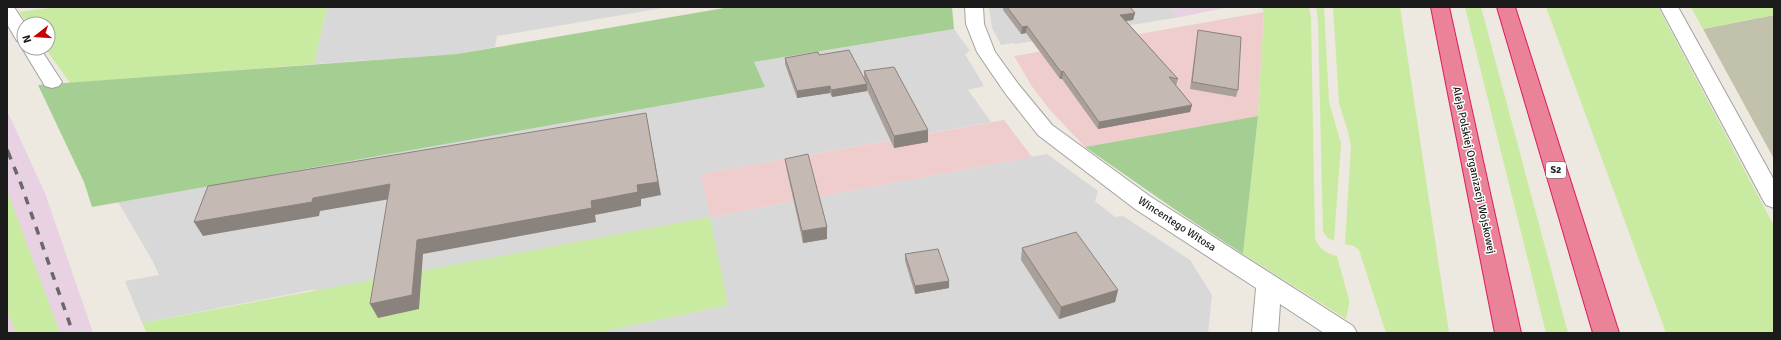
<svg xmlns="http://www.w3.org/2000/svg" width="1781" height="340" viewBox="0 0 1781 340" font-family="Signika,sans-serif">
  <rect width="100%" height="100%" fill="#ede8e0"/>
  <g fill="#d9d8d8">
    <polygon points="327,7 669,7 497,36 495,47 457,54 314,64"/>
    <polygon points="989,7 1169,7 1180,17 1016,44 1012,43 1001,45 992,28"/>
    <polygon points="954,29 970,51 965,54 984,86 968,90 991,122 702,174 710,217 1047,154 1098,191 1095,201 1115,217 1123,216 1190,260 1212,295 1208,333 596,333 728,305 311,290 142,323 125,281 159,275 152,260 118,202 764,87 754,62"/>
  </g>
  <g fill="#f0cdcd">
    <polygon points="1264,12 1258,116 1085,147 1050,110 1031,85 1014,56"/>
    <polygon points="1004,120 1032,157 710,217 701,174"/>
  </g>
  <g fill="#e7d1e3">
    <polygon points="1169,7 1229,7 1180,17"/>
    <polygon points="7,111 45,193 93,333 7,333"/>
  </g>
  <polygon fill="#c2c1ab" points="1774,15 1774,159 1703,29"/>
  <g fill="#c8eba1">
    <polygon points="57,7 327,7 314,64 70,83 45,48 48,48 48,24 28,24 19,12"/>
    <path d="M1261 7H1309L1311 19 1315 238C1318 248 1327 254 1337 256L1349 300V305L1346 319 1243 254 1258 116 1264 12Z"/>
    <polygon points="1316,7 1324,7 1329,102 1341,144 1334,241 1328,238 1323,232 1318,20"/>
    <polygon points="1333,7 1400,7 1449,333 1386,333 1359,250 1354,246 1345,244 1351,146 1348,132 1339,103"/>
    <polygon points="1465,7 1481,7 1568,333 1546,333"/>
    <polygon points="1546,7 1658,7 1774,226 1774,333 1666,333"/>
    <polygon points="1691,7 1774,7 1774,15 1703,29"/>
    <polygon points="7,190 60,333 16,333 7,311"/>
    <polygon points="710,217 728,305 596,333 147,333 142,323"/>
  </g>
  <g fill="#a5cf92">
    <polygon points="730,7 952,7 954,29 754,62 765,87 92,207 84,182 38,85 457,54"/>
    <polygon points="1258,116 1243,254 1180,213 1085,147"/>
  </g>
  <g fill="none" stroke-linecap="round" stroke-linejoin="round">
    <defs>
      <g id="street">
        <polygon points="7,7 14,7 25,24 24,43 17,41 7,24"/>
        <polygon points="965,7 983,7 984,24 995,52 1019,85 1052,125 1151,197 1353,326 1357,333 1324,333 1280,304 1278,333 1252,333 1256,288 1135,209 1038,135 1005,93 977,52 966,24"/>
        <polygon points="1660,7 1678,7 1774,180 1774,208 1766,205 1763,200"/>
        <polygon points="24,45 24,48 40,48 62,82 59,86 52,88 45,86 22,48"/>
      </g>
      <g id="highway">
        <polygon points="1431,7 1449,7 1521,333 1495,333"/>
        <polygon points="1497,7 1515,7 1619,333 1593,333"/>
      </g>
    </defs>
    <use href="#street" stroke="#a2a2a2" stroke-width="2"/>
    <use href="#highway" stroke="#de1a62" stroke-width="2"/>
    <use href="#street" fill="#fff" fill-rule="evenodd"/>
    <use href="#highway" fill="#ea8298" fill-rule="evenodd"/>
    <polyline stroke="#696969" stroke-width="2.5" stroke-dasharray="7 7" stroke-linecap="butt" points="7,149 9,153"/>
    <polyline stroke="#696969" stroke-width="3.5" stroke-dasharray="8 8" stroke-linecap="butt" points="8,152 21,184 73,333"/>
  </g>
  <g fill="#a9a09a">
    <polygon points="1003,7 1130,7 1135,13 1133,20 1126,21 1178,79 1176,86 1192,105 1190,112 1098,129 1062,79 1060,79 1026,33 1021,34 1003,10"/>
    <polygon points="1198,30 1238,90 1236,97 1190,89 1197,37"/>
    <polygon points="819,55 864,79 864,71 928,142 894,148 867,90 867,91 832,97 830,93 797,98 785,64 785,58"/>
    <polygon points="785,159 827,239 803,243 787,171"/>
    <polygon points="1022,248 1118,290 1115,302 1059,319 1021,260"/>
    <polygon points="905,254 949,288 915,294 905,261"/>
  </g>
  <g fill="#8a827d">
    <polygon points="1135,13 1133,20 1119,22 1120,15"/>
    <polygon points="1027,26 1026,33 1021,34 1022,27"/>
    <polygon points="1063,71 1062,79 1060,79 1061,72"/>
    <polygon points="867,84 867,91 832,97 831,90"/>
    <polygon points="830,86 830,93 797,98 797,91"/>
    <polygon points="1192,105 1190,112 1098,129 1099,122"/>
    <polygon points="646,113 661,195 641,199 641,206 595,215 596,222 423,254 419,309 378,318 370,304 417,240 637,185"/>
    <polygon points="928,130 928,142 894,148 894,136"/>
    <polygon points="390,184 396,198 320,211 319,216 203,236 194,222 313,198"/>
    <polygon points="827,227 827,239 803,243 802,231"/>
    <polygon points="949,281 949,288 915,294 915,286"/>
    <polygon points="1118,290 1115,302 1059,319 1061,307"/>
  </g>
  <g fill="#c5bab3" stroke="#8a827d">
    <polygon points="1007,7 1130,7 1135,13 1120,15 1178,79 1169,77 1192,105 1099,122 1063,71 1061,72 1027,26 1022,27"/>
    <polygon points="1198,30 1241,37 1238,90 1192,82"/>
    <polygon points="849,50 867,84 831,90 830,86 797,91 785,58 818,52 819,55"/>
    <polygon points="894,67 928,130 894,136 864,71"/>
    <polygon points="646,113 658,182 637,185 638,192 591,201 592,208 417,240 412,295 370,304 390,184 313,198 312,202 194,222 208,186"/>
    <polygon points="808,154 827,227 802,231 785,159"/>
    <polygon points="1076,232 1118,290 1061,307 1022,248"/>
    <polygon points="938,249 949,281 915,286 905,254"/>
  </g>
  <g text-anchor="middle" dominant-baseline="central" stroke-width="3" stroke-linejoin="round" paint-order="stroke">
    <rect fill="#fff" stroke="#5f5f5f" stroke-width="1" x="1546" y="162" width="20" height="16" rx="3"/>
    <g font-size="10" font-weight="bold" fill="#1b1b1b">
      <text x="1556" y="170">S2</text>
    </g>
    <g font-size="11" fill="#1b1b1b" stroke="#fff">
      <text transform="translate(1474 170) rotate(78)">Aleja Polskiej Organizacji Wojskowej</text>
      <text transform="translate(1177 224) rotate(33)">Wincentego Witosa</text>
    </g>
  </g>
  <rect width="1781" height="340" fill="none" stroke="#1b1b1b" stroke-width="16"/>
  <g transform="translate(36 36) rotate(253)"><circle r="19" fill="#ffffff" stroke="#a4a4a4"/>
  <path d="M0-3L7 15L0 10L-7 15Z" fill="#c60005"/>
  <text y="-6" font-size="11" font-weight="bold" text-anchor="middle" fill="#1b1b1b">N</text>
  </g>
</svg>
